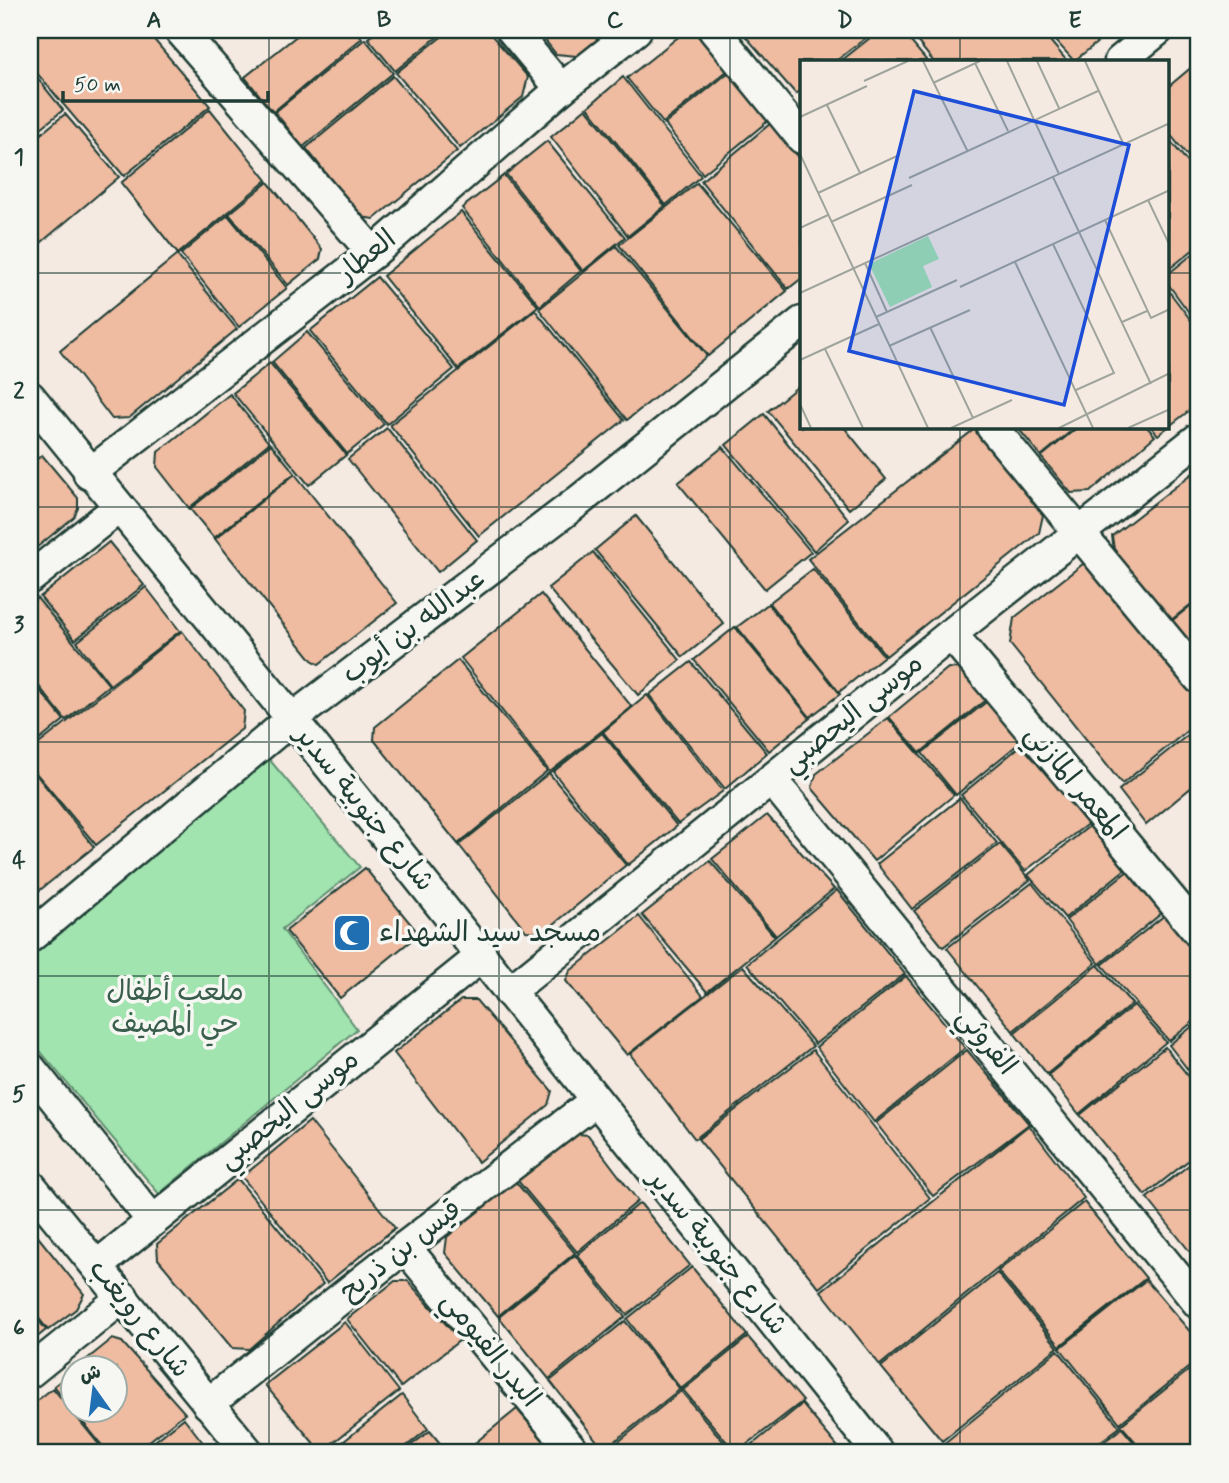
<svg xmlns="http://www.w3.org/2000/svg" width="1229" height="1483" viewBox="0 0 1229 1483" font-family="Mynerve,'Playpen Sans Arabic',sans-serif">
  <rect width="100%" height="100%" fill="#f5eae2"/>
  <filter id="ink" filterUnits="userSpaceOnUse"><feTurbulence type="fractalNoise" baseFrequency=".0143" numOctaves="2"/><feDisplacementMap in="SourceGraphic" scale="14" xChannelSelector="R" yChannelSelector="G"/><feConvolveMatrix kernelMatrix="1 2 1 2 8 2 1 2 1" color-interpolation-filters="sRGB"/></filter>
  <g filter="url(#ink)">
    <polygon fill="#a1e4af" stroke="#609072" stroke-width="2" points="268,758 360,867 282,929 357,1029 159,1194 30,1039 30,952"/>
    <g fill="#efbba1" stroke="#1f3d34" stroke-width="2">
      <polygon points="30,30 146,30 210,106 124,176 30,65"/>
      <polygon points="304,30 356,30 362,38 273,112 245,77"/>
      <polygon points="379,30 446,30 395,71 368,38"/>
      <polygon points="450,30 487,30 528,77 523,97 460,148 396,73"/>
      <polygon points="537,30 609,30 577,56 556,54"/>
      <polygon points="687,30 693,30 727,71 663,123 627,78"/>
      <polygon points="740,30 876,30 836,61 802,61 802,89 796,94"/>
      <polygon points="880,30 901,30 927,61 841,61"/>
      <polygon points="908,30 1041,30 1067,61 933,61"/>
      <polygon points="1046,30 1113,30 1074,61"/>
      <polygon points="365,39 393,73 303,147 275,112"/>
      <polygon points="1199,61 1199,170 1168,132 1168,87"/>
      <polygon points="30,69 63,110 30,137"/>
      <polygon points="729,72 769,120 703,174 665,124"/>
      <polygon points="393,76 457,151 374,219 361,217 306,148"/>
      <polygon points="623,77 701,176 666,205 588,107"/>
      <polygon points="586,108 665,206 628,236 551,137"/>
      <polygon points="210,109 267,180 178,254 121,183"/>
      <polygon points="65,114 119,177 30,252 30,143"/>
      <polygon points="771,123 802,161 802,278 788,289 701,181"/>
      <polygon points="1168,138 1199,176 1199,245 1168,270"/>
      <polygon points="547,141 625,237 583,271 506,174"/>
      <polygon points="504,175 581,271 540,306 462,208"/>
      <polygon points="268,182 322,249 320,259 288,285 229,214"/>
      <polygon points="697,183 787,291 708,356 619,245"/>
      <polygon points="461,212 538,306 458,369 383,276"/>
      <polygon points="228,215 287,288 239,327 181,254"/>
      <polygon points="616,246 707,356 627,420 539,309"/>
      <polygon points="1199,249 1199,326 1168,284 1168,274"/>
      <polygon points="177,255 237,329 129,418 112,419 60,351"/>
      <polygon points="377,277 454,369 387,424 310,331"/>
      <polygon points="1168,290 1199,331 1199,403 1158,435 1151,427 1168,427"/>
      <polygon points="535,310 624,420 479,536 390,425"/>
      <polygon points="307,332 384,424 347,454 272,362"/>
      <polygon points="270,363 346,455 309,485 233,393"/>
      <polygon points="802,383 802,427 844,427 886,479 849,509 768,411"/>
      <polygon points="230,394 269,443 189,508 157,467 158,452"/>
      <polygon points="764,414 849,520 814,551 726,445"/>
      <polygon points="1017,427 1076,427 1041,456"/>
      <polygon points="1078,427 1147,427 1155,436 1090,492 1071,493 1041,457"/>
      <polygon points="387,428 477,540 438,572 348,459"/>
      <polygon points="976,428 1043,515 1039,533 886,656 808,559"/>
      <polygon points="271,444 295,473 214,538 190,509"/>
      <polygon points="723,447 811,552 765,589 678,483"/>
      <polygon points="42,455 78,498 78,508 74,517 30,553 30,465"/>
      <polygon points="1193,473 1199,473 1199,598 1170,621 1114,550 1112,536"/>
      <polygon points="295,474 397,603 319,664 312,660 215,539"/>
      <polygon points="636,516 724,624 683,657 595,550"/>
      <polygon points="109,542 144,585 75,640 40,597"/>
      <polygon points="593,552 680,660 638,695 548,588"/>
      <polygon points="1088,560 1199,701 1199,721 1122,784 1010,644 1014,618"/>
      <polygon points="813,569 884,656 839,692 769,603"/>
      <polygon points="146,587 180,631 110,685 77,642"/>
      <polygon points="541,594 632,707 550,772 461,658"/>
      <polygon points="37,598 109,685 66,720 30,675 30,604"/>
      <polygon points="1199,599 1199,659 1169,623"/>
      <polygon points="768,604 840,694 810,717 737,627"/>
      <polygon points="735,627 810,718 769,751 694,660"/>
      <polygon points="182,631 244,711 242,729 96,845 30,766 30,751"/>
      <polygon points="458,660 547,771 458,844 374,740 375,727"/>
      <polygon points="691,662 767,753 725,789 649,695"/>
      <polygon points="948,668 966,669 989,697 920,753 889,717"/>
      <polygon points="30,678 64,720 30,748"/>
      <polygon points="647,695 723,791 678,824 603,732"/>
      <polygon points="990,699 1023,740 956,795 922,753"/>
      <polygon points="888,718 954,795 874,861 812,788 816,774"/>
      <polygon points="1199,726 1199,781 1146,825 1119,790"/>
      <polygon points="602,733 677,826 628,865 553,772"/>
      <polygon points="1024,743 1089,823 1025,871 961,795"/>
      <polygon points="30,767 94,847 30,898"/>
      <polygon points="549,773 626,865 543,933 526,931 459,845"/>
      <polygon points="960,798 997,843 912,909 877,864"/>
      <polygon points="767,815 834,889 776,936 712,859"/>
      <polygon points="1092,824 1128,867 1065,918 1028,875"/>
      <polygon points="1000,844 1030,880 943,947 914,911"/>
      <polygon points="710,861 775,937 707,992 642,915"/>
      <polygon points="365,868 419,934 340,998 286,931"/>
      <polygon points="1129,870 1163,912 1100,964 1066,920"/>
      <polygon points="1032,883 1096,963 1013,1031 947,948"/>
      <polygon points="837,890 905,974 815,1044 747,964"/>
      <polygon points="1165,915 1199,957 1199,1017 1169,1041 1102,965"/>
      <polygon points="639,916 703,996 627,1055 566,981 570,971"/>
      <polygon points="1098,965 1132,1004 1047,1074 1014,1033"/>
      <polygon points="743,966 813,1046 695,1139 630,1054"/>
      <polygon points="906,976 965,1048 874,1122 816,1047"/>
      <polygon points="461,1000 476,1000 552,1091 548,1105 478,1162 394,1053"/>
      <polygon points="1134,1005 1166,1042 1079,1114 1048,1075"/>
      <polygon points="1199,1021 1199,1084 1169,1045"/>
      <polygon points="1165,1047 1199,1089 1199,1152 1145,1195 1080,1115"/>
      <polygon points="813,1050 930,1198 819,1288 698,1139"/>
      <polygon points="967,1050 1029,1124 933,1196 876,1123"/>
      <polygon points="310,1121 395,1228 327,1283 242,1177"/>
      <polygon points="1029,1125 1084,1198 880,1365 821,1291"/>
      <polygon points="578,1134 588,1135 638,1201 577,1252 518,1181"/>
      <polygon points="1199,1157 1199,1263 1147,1198"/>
      <polygon points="238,1179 323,1284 249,1349 232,1348 158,1259 157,1244"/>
      <polygon points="515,1181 575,1253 498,1316 445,1253 447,1237"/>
      <polygon points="1084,1202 1146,1278 1060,1346 998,1271"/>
      <polygon points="640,1203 690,1265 627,1315 577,1255"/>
      <polygon points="35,1233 84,1294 76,1309 48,1330 30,1307 30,1238"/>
      <polygon points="575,1255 625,1317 549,1379 499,1317"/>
      <polygon points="692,1267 747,1335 681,1389 627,1319"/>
      <polygon points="997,1273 1058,1347 942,1441 881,1367"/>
      <polygon points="1146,1280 1199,1342 1199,1359 1120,1423 1060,1348"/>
      <polygon points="395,1281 408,1281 460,1340 401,1387 347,1319"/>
      <polygon points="30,1310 46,1330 30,1343"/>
      <polygon points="625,1321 680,1389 604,1450 550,1381"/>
      <polygon points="345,1322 399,1391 321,1452 265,1385"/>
      <polygon points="748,1337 803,1401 736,1453 683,1390"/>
      <polygon points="112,1339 122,1342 185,1413 134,1453 108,1453 54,1386 74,1370 74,1410 116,1410 116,1368 76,1368"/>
      <polygon points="1058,1350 1120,1427 1085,1453 949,1453 942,1445"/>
      <polygon points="1199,1362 1199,1453 1145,1453 1121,1425"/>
      <polygon points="53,1388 106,1453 35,1453 30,1446 30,1406"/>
      <polygon points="681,1391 733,1453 608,1453 607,1451"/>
      <polygon points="402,1395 428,1429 398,1453 329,1453"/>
      <polygon points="802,1404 843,1453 742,1453"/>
      <polygon points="517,1409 554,1453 466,1453 465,1451"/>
      <polygon points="184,1418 211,1453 140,1453"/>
      <polygon points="1122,1428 1143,1453 1089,1453"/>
      <polygon points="430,1431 448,1453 401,1453"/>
    </g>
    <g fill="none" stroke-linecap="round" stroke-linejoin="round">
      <defs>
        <g id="minor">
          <polyline points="180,30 373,253"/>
          <polyline points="512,30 561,89"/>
          <polyline points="714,30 802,138"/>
          <polyline points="1120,61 1158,30"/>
          <polyline points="30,397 292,719 878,1453"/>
          <polyline points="992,427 1199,678"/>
          <polyline points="89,474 373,253 561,89 636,30"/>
          <polyline points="30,578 118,508"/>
          <polyline points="951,634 1199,933"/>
          <polyline points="772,780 1199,1304"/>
          <polyline points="30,937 292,719 580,500 802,322"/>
          <polyline points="509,992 951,634 1199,438"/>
          <polyline points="30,1068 152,1220"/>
          <polyline points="30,1185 249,1453"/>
          <polyline points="405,1247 575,1453"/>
          <polyline points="97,1266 482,956"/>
          <polyline points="30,1372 123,1297"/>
          <polyline points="208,1404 405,1247 595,1101"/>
        </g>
      </defs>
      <use href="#minor" stroke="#1f3d34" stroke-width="35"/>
      <use href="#minor" stroke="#f6f6f2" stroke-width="30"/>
    </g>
  </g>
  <path fill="none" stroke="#1f3d34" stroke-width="2" stroke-opacity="0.55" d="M269 30V1453M499 30V1453M730 30V1453M960 30V61M30 273H802M1168 273H1199M960 427V1453M30 507H1199M30 742H1199M30 976H1199M30 1210H1199"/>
  <defs>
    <symbol id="mosque-square" viewBox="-11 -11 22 22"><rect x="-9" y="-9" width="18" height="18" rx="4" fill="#1f6fb2" stroke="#f6f6f2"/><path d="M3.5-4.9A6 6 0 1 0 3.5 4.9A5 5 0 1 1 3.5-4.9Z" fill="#fff"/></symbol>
  </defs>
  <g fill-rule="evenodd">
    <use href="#mosque-square" x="330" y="911" width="44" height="44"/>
  </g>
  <g text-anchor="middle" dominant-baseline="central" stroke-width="7" stroke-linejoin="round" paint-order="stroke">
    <g font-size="28" fill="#1f3d34" stroke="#f6f6f2">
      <text transform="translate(367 257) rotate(-39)">العطار</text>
      <text transform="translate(414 627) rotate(-37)">عبدالله بن أيوب</text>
      <text transform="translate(853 714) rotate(-39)">موسى اليحصبي</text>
      <text transform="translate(1075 783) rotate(50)">المعمر المازني</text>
      <text transform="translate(364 809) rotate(51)">شارع جنوبية سدير</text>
      <text transform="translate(986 1042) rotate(51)">الفروثي</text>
      <text transform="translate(289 1110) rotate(-39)">موسى اليحصبي</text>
      <text transform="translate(401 1251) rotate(-38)">قيس بن ذريح</text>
      <text transform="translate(717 1253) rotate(51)">شارع جنوبية سدير</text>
      <text transform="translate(139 1319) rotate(51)">شارع رويغب</text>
      <text transform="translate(490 1350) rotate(51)">البدر الفيومي</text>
    </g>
    <g font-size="28" fill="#1f3d34" stroke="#f6f6f2" text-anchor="start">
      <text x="379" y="933">مسجد سيد الشهداء</text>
    </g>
    <g font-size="28" fill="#395e4d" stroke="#f6f6f2">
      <text x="175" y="992">ملعب أطفال<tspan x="175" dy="32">حي المصيف</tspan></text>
    </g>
  </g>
  <g transform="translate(800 60)">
    <rect width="369" height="369" fill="#f5eae2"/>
    <path d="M128 176 139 199 123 206 132 227 90 247 69 204Z" fill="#a1e4af"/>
    <path fill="none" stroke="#9fa59c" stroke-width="2" d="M123 1 168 92M207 1 259 114M237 1 259 48M285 1 323 83M175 3 208 71M64 21 108 1M133 23 180 1M27 45 60 113M0 57 67 26M0 94 128 368M253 117 351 324M109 118 298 31M18 133 99 95M348 140 370 186M305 160 351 258 370 249M31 162 112 125M0 168 28 155M253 184 314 313 276 330M215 202 293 368M65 203 87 252M160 227 370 130M0 233 370 63M76 257 157 220M322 262 347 251M130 267 173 358M89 286 170 250M25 289 63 368M0 300 79 264M0 344 11 368M151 368 212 340M259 368 370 313M328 368 368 350"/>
    <path fill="#1d4ed8" fill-opacity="0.15" stroke="#1d4ed8" stroke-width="3.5" d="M114 31 329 85 264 345 49 291Z"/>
    <rect width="369" height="369" fill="none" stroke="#1f3d34" stroke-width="3.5"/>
  </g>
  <rect width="1229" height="1483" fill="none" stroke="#f6f6f2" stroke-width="77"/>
  <g transform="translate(94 1389) rotate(346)"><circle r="33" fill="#f6f6f2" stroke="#a0aca6" stroke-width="2"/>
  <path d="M0-5L12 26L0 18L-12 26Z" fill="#1f6fb2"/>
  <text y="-10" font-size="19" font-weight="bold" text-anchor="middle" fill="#1f3d34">ش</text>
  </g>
  <path d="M63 91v10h205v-10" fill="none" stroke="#1f3d34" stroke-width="3.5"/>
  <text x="74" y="91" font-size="21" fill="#1f3d34" stroke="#f6f6f2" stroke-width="5" paint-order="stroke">50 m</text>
  <rect x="38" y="38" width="1152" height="1406" fill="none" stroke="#1f3d34" stroke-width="2.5"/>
  <g font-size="23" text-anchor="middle" font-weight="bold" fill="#1f3d34">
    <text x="154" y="27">A</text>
    <text x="384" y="27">B</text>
    <text x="615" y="27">C</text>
    <text x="845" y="27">D</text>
    <text x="1075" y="27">E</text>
    <text x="19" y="164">1</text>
    <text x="19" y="398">2</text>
    <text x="19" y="632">3</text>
    <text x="19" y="867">4</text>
    <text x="19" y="1101">5</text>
    <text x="19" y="1335">6</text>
  </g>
</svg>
